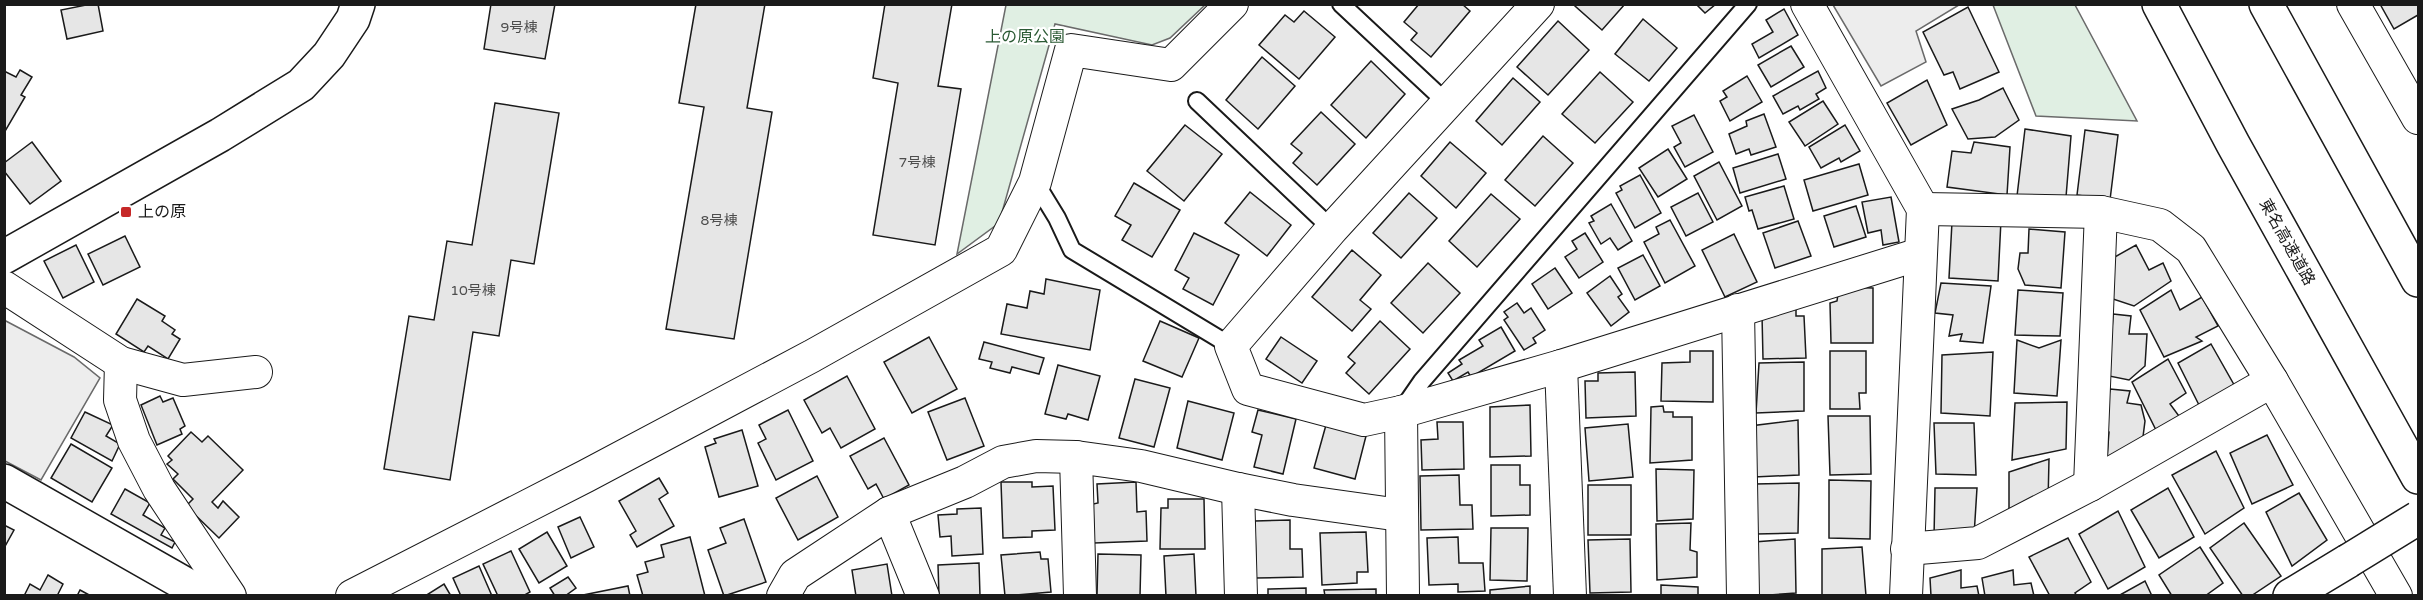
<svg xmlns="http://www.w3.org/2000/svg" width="2423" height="600" viewBox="0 0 2423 600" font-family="'Varela Round','Noto Sans JP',sans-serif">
  <rect width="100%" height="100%" fill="#fff"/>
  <g fill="#e0efe3" stroke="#6a6a6a" stroke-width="1.5">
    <polygon points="1006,5 1205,5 1170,38 1152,45 1055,24 999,223 957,254"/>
    <polygon points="1993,5 2075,5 2137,121 2036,116"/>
  </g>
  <g fill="#ededed" stroke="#6a6a6a" stroke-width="1.5">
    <polygon points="1833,5 1959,5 1916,31 1926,62 1881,86"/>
    <polygon points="4,320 74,357 100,378 41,480 5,461"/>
  </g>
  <g fill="#e6e6e6" stroke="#1a1a1a" stroke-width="1.5">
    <polygon points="91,4 98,4 103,31 67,39 61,10"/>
    <polygon points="491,4 555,4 545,59 484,49"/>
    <polygon points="696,4 765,4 747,108 772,112 734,339 666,329 704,107 679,103"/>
    <polygon points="885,4 952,4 938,86 961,89 935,245 873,235 898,83 873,78"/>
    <polygon points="1419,4 1462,4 1470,11 1431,57 1411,40 1417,33 1404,22"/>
    <polygon points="1576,4 1625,4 1602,30 1575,6"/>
    <polygon points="1696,4 1716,4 1705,13"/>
    <polygon points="2380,4 2418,4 2418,15 2394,29"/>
    <polygon points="1968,7 1999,72 1960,89 1953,72 1944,75 1923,32"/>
    <polygon points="1784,9 1798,35 1759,58 1752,44 1773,32 1766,20"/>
    <polygon points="1304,11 1335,37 1299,79 1259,45 1285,15 1294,22"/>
    <polygon points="1643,19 1677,48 1649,81 1615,54"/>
    <polygon points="1558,21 1589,50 1548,95 1517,67"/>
    <polygon points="1791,46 1804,67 1771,87 1758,65"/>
    <polygon points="1262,57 1295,86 1258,129 1226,100"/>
    <polygon points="1371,61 1405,94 1366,138 1331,105"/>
    <polygon points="20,70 32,77 21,95 25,97 4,133 4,71 16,77"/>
    <polygon points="1818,71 1826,88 1816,94 1819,99 1800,110 1798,106 1783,114 1773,96"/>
    <polygon points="1600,72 1633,102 1595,143 1562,114"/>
    <polygon points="1747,76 1762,102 1730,121 1720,101 1727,97 1723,91"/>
    <polygon points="1513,78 1540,102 1502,145 1476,121"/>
    <polygon points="1927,80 1947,125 1911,145 1887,103"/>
    <polygon points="2003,88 2019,120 1995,137 1968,139 1952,109 1979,100"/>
    <polygon points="1823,101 1838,124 1805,146 1789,122"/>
    <polygon points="495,103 559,113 534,264 511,260 499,336 473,332 450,480 384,469 409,316 434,320 447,241 472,245"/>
    <polygon points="1321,112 1355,144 1317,185 1293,163 1302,153 1291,144"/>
    <polygon points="1764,114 1776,147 1751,155 1749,149 1736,154 1729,134 1747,126 1746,121"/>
    <polygon points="1694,115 1713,152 1685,167 1674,147 1681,143 1672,126"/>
    <polygon points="1185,125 1222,154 1184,201 1147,171"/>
    <polygon points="1845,125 1860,151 1841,162 1839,158 1821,168 1809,147"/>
    <polygon points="2025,129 2071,136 2066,197 2017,196"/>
    <polygon points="2085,130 2118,135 2110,200 2077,195"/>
    <polygon points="1543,136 1573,163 1535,206 1505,180"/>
    <polygon points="32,142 61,181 30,204 4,171 4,163"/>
    <polygon points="1450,142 1486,173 1456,208 1421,176"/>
    <polygon points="1974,142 2010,147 2007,195 1947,187 1952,151 1971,153"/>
    <polygon points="1668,149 1687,179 1658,197 1639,168"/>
    <polygon points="1778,154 1786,179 1740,193 1733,168"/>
    <polygon points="1719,162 1742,206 1717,220 1694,176"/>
    <polygon points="1859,164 1868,195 1813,211 1804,180"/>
    <polygon points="1640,175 1661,213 1635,228 1616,193 1622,190 1620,186"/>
    <polygon points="1134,183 1180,210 1152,257 1122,240 1131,225 1115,216"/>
    <polygon points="1784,186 1794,219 1758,229 1752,210 1749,211 1745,197"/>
    <polygon points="1250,192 1291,225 1267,256 1225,223"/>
    <polygon points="1409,193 1437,218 1401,258 1373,233"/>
    <polygon points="1698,193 1713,222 1686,236 1671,207"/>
    <polygon points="1491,194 1520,219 1477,267 1449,241"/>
    <polygon points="1891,197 1899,242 1883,245 1881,230 1868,233 1862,202"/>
    <polygon points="1611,204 1632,241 1618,250 1610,238 1601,244 1589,223 1594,221 1591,216"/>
    <polygon points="1856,206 1866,237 1834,247 1824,216"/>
    <polygon points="1670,220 1695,266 1665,283 1644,242 1659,234 1656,227"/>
    <polygon points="2001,220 1998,281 1949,278 1952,222"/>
    <polygon points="1798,221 1811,256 1775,268 1763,233"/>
    <polygon points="2029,229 2065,232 2061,288 2025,285 2018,269 2020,253 2028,253"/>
    <polygon points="1194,233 1239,255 1213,305 1183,289 1189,278 1175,270"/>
    <polygon points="1585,233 1603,262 1579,278 1565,257 1577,249 1572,241"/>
    <polygon points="1734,234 1757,282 1725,297 1702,250"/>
    <polygon points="125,236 140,267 103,285 88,254"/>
    <polygon points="76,245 94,282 63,298 44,261"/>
    <polygon points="2136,245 2149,270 2163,263 2171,281 2134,306 2107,297 2113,258"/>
    <polygon points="1352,250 1381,275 1360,300 1371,309 1352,331 1312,297"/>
    <polygon points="1643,255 1660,286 1635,300 1618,268"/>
    <polygon points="1428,263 1460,293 1423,333 1391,303"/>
    <polygon points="1555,268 1572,293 1548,309 1532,284"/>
    <polygon points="1610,276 1622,294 1618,297 1629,312 1611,326 1587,293"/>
    <polygon points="1046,279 1100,290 1090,350 1001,334 1007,304 1027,308 1030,291 1044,294"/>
    <polygon points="1941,283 1991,286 1983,343 1960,341 1962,334 1949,336 1953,315 1935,313"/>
    <polygon points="1839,287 1873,288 1873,343 1831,343 1830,303 1837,301"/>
    <polygon points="2018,290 2063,293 2060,336 2015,335"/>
    <polygon points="2171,290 2180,310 2202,297 2218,326 2196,337 2202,341 2164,357 2140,310"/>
    <polygon points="137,299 165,316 162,321 175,330 172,334 180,339 168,359 148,346 144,352 116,334"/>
    <polygon points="1517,303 1524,313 1531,308 1545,330 1533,338 1536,343 1524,350 1504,320 1508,317 1504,312"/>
    <polygon points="1796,309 1796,316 1804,316 1806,358 1763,359 1762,315"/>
    <polygon points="2113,314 2131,316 2129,334 2147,334 2145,366 2129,380 2109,376"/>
    <polygon points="1160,321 1199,338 1182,377 1143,361"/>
    <polygon points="1380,321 1410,349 1369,394 1346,373 1355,363 1348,357"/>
    <polygon points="1501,327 1515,351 1471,377 1468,372 1453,381 1448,373 1462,364 1459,360 1483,346 1479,340"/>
    <polygon points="929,337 957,389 912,413 884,362"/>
    <polygon points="1281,337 1317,361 1302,383 1266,359"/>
    <polygon points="2017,340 2039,348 2061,340 2057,396 2014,393"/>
    <polygon points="984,342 1044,358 1039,374 1012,367 1010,373 990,368 992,362 979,359"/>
    <polygon points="2211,344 2237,390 2202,411 2178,363"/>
    <polygon points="1690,351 1713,351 1713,402 1661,401 1662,363 1690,362"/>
    <polygon points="1830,351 1866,351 1866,393 1859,393 1860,409 1830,409"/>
    <polygon points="1993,352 1990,416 1941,413 1942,355"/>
    <polygon points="2168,359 2186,393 2170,404 2187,427 2160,438 2132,382"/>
    <polygon points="1804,362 1804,411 1756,413 1759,363"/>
    <polygon points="1058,365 1100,376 1088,420 1068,414 1066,419 1045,414"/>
    <polygon points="1635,372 1636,416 1586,418 1585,381 1598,381 1598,373"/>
    <polygon points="847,376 875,429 841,448 830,428 822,433 804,400"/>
    <polygon points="1135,379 1170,388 1154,447 1119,438"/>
    <polygon points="2110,389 2130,391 2127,403 2141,405 2145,421 2140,460 2107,458 2109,432 2103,430"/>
    <polygon points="160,396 163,402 173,398 185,426 180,429 182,434 157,445 141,405"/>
    <polygon points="965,398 984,446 947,460 928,412"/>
    <polygon points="1188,401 1234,413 1222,460 1177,448"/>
    <polygon points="2067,402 2066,449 2012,460 2015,403"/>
    <polygon points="1530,405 1531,456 1490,457 1490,407"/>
    <polygon points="1663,406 1664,412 1673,412 1673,417 1692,417 1692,460 1650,463 1651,407"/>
    <polygon points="788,410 813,461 776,480 758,443 766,439 759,425"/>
    <polygon points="1258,410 1296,419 1283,474 1254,467 1262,435 1252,432"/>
    <polygon points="85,412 113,425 106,436 120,444 112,461 71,438"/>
    <polygon points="1828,416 1870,416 1871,474 1830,475"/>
    <polygon points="1798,420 1799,475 1754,477 1750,426"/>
    <polygon points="1437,422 1463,422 1464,469 1422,470 1421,440 1438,439"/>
    <polygon points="1934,423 1974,423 1976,475 1936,474"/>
    <polygon points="1628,424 1633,477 1589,481 1585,428"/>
    <polygon points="1326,425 1366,436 1355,479 1314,468"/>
    <polygon points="742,430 758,486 719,497 705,447 716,443 714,439"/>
    <polygon points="191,432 202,442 208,436 243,470 212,502 218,508 223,501 239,517 219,538 186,506 193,499 173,479 178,474 167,464 172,460 168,456"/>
    <polygon points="2267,435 2293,485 2252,504 2230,453"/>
    <polygon points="884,438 909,485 884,499 876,484 868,489 850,456"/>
    <polygon points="71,444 112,468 92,502 51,478"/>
    <polygon points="2216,451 2244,508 2205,534 2172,475"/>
    <polygon points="2049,459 2048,503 2009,522 2009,472"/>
    <polygon points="1491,465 1520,465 1520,485 1530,485 1530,515 1491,516"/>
    <polygon points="1656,469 1694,470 1693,519 1657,521"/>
    <polygon points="1459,475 1460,505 1472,505 1473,529 1421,530 1420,476"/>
    <polygon points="817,476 838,517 798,540 776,498"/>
    <polygon points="659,478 668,493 659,499 674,526 637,547 630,535 636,531 619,501"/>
    <polygon points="1829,480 1871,481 1870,539 1829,538"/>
    <polygon points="1001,482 1032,482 1032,487 1053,486 1055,530 1032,531 1032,537 1003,538"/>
    <polygon points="1136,482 1137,512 1146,511 1147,541 1094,543 1093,504 1098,503 1097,484"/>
    <polygon points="1799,483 1798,533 1756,534 1755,484"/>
    <rect x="1588" y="485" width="43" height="50"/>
    <polygon points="1935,488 1977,488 1974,536 1934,537"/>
    <polygon points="2168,488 2194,537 2159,558 2131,510"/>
    <polygon points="125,489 150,503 143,515 165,528 161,535 175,542 172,548 111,514"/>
    <polygon points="2299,493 2327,540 2292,566 2266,512"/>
    <polygon points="1168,499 1204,499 1205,549 1160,549 1161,508 1168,508"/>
    <polygon points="981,508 983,554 952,556 951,536 940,537 938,515 957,514 957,509"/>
    <polygon points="2118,511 2145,567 2108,589 2079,534"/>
    <polygon points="580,517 594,547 571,558 558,527"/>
    <polygon points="744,519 766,582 724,596 708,550 726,543 720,528"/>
    <polygon points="1290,520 1290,549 1302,549 1303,577 1256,578 1255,521"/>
    <polygon points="1691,523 1690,550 1697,552 1697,577 1657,580 1656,524"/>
    <polygon points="2244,523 2281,576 2251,596 2243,596 2210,548"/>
    <polygon points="4,525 14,530 4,548"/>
    <polygon points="1491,528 1528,528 1527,581 1490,580"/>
    <polygon points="547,532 567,566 539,583 519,549"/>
    <polygon points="1366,532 1368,572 1357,572 1357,583 1322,585 1320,533"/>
    <polygon points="690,537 705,596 643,596 637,575 648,572 645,562 664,557 661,545"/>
    <polygon points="1458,537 1459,563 1483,563 1485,591 1458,592 1458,584 1429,585 1427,538"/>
    <polygon points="2068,538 2091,582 2075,593 2077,596 2050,596 2029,557"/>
    <polygon points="1630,539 1631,592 1590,593 1588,540"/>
    <polygon points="1795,539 1796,593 1755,596 1754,542"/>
    <polygon points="1862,547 1866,596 1822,596 1822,549"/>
    <polygon points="2200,547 2223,583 2205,596 2172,596 2159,575"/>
    <polygon points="511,551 530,592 523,596 498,596 483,564"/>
    <polygon points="1040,552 1041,559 1048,559 1051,592 1005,596 1001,555"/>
    <polygon points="1098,554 1141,555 1140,596 1097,596"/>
    <polygon points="1194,554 1196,596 1166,596 1164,556"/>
    <polygon points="979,563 980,596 939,596 938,565"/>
    <polygon points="887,564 892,596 856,596 852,570"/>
    <polygon points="479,566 492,596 461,596 453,578"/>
    <polygon points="1961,570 1961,588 1977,586 1979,596 1931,596 1930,578"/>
    <polygon points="2013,570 2014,585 2031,583 2034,596 1985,596 1982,578"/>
    <polygon points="48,575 63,584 57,596 24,596 30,584 40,590"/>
    <polygon points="568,577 576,588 565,596 555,596 550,588"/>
    <polygon points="2145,581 2152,596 2118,596"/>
    <polygon points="444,584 451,596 425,596"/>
    <polygon points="1661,585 1698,587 1698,596 1661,596"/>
    <polygon points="628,586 630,596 578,596"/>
    <polygon points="1530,586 1530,596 1490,596 1490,590"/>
    <polygon points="1306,588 1306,596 1268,596 1268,589"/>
    <polygon points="1376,589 1376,596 1325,596 1324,590"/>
    <polygon points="80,590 91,596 77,596"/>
  </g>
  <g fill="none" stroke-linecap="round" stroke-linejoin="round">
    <defs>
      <g id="lane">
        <polyline points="1341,4 1447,103"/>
        <polyline points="1197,101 1332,229"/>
        <polyline points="1035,182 1057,218 1072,250 1231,346"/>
        <polyline points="1402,410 1422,381 1748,4"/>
      </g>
      <g id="street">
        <polyline points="1807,4 1923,209 1906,596"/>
        <polyline points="2353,4 2418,118"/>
        <polyline points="1923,209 2101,212 2160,225 2191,249 2272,381 2396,596"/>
        <polyline points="4,287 121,363 183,380 256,372"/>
        <polyline points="1738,310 1743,596"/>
        <polyline points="121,363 120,400 134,441 159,489 230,596"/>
        <polyline points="1561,366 1570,596"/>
        <polyline points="1401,412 1364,420 1248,389 1231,346 1332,229 1538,4"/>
        <polyline points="1076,457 1080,596"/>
        <polyline points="2090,485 2101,212"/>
        <polyline points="1238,489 1241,596"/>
        <polyline points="889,513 923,596"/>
        <polyline points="1907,549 1978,543 2090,485 2272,381"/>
        <polyline points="352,596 586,476 812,356 1001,250 1035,182 1071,50 1171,65 1232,4"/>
        <polyline points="783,596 795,575 889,513 965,482 1003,462 1036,456 1076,457 1141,466 1238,489 1293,500 1400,515"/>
        <polyline points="1403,596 1401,412 1561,366 1920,254"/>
      </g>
      <g id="secondary">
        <polyline points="4,257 220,135 301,85 329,55 353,19 358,4"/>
        <polyline points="4,481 206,596"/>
        <polyline points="2290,596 2348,561"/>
      </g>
      <g id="highway">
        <polyline points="2159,4 2233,144 2418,477"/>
        <polyline points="2266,4 2418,280"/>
      </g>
    </defs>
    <use href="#lane" stroke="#1a1a1a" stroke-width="20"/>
    <use href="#street" stroke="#1a1a1a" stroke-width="34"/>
    <use href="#secondary" stroke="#1a1a1a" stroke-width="36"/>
    <use href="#highway" stroke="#1a1a1a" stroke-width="36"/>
    <use href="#lane" stroke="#fff" stroke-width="16"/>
    <use href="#street" stroke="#fff" stroke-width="32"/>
    <use href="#secondary" stroke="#fff" stroke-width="33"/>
    <use href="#highway" stroke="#fff" stroke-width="33"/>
    <defs>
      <polyline id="secondary-bridge" points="2348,561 2418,518"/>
    </defs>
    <use href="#secondary-bridge" stroke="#1a1a1a" stroke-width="36" stroke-linecap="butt"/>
    <use href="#secondary-bridge" stroke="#fff" stroke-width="33"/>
  </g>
  <rect fill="#c62828" stroke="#fff" stroke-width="2" x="120" y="206" width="12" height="12" rx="3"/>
  <g text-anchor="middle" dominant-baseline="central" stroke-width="4.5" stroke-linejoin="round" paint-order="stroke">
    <g font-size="14" fill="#4d4d4d">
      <text x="519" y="27">9号棟</text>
      <text x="917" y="162">7号棟</text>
      <text x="719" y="220">8号棟</text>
      <text x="473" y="290">10号棟</text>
    </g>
    <g font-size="16" fill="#2b5a34" stroke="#fff">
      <text x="1025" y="37">上の原公園</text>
    </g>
    <g font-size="16" fill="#1a1a1a" stroke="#fff" text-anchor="start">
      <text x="138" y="212">上の原</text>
    </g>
    <g font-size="16" fill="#1a1a1a" stroke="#fff">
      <text transform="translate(2287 242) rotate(61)">東名高速道路</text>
    </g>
  </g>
  <rect width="2423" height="600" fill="none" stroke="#1a1a1a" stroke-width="12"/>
</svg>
